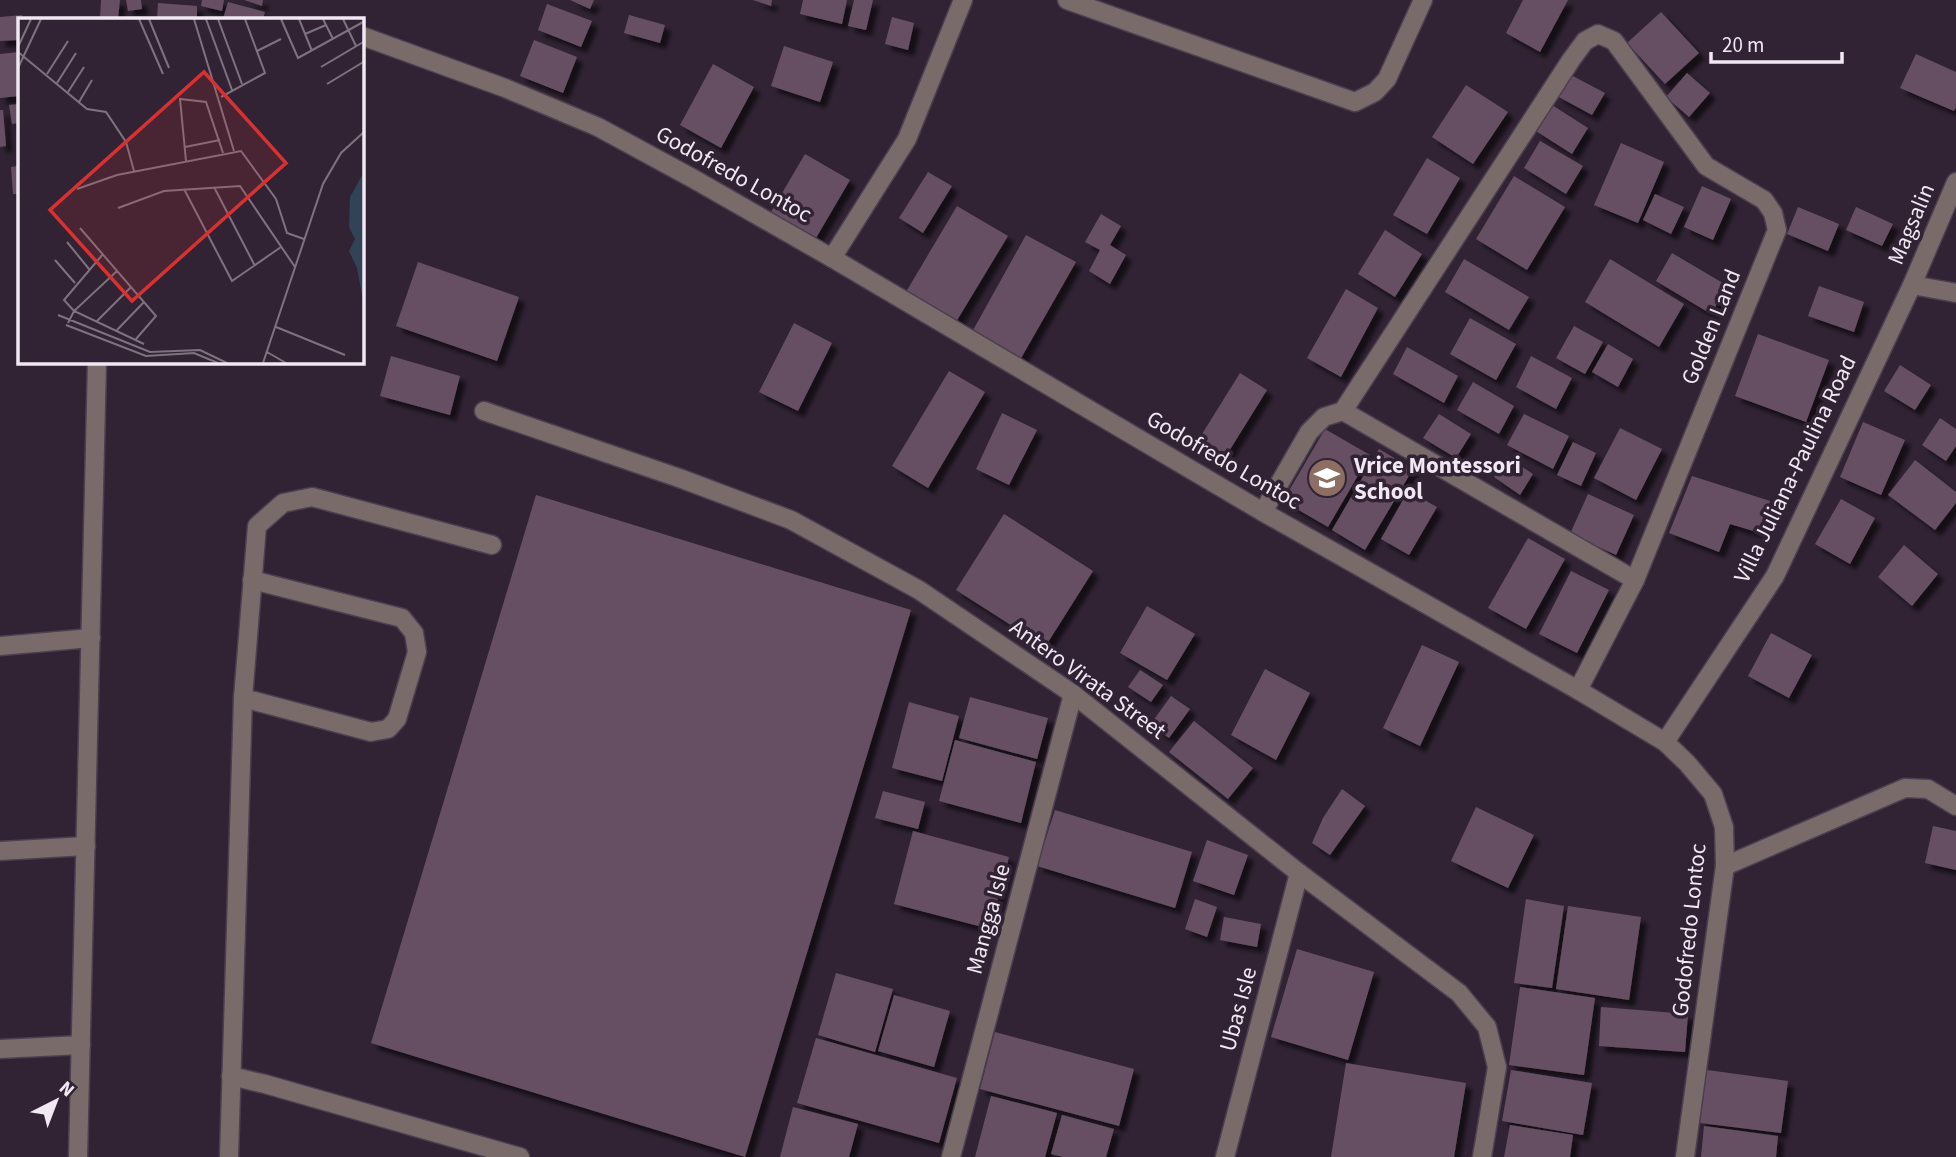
<svg xmlns="http://www.w3.org/2000/svg" width="1956" height="1157" viewBox="0 0 1956 1157" font-family="'Source Sans 3',sans-serif">
  <defs>
    <filter id="shadow"><feDropShadow dx="6" dy="6" stdDeviation="2" flood-color="#0009"/></filter>
  </defs>
  <rect width="100%" height="100%" fill="#312334"/>
  <g fill="#665063" filter="url(#shadow)">
    <polygon points="101,0 120,0 118,19 100,19"/>
    <polygon points="126,0 141,0 142,9 128,11"/>
    <polygon points="202,0 224,0 222,11 201,6"/>
    <polygon points="244,0 263,0 262,6"/>
    <polygon points="570,0 594,0 590,9"/>
    <polygon points="753,0 772,0 771,6"/>
    <polygon points="803,0 847,0 842,24 800,14"/>
    <polygon points="854,0 873,0 866,30 848,26"/>
    <polygon points="1523,0 1568,0 1540,52 1506,33"/>
    <polygon points="228,2 265,12 263,19 223,19"/>
    <polygon points="158,3 197,6 197,19 157,19"/>
    <polygon points="547,4 592,21 581,47 538,30"/>
    <polygon points="1661,12 1699,53 1665,84 1627,43"/>
    <polygon points="22,15 22,19 19,19 19,40 0,41 0,17"/>
    <polygon points="629,15 665,25 660,43 624,33"/>
    <polygon points="892,17 914,23 908,50 885,44"/>
    <polygon points="534,40 577,57 563,93 520,76"/>
    <polygon points="784,46 833,62 820,102 771,86"/>
    <polygon points="19,52 19,96 0,98 0,54"/>
    <polygon points="1916,54 1956,72 1956,107 1954,111 1900,88"/>
    <polygon points="713,64 754,87 721,148 680,125"/>
    <polygon points="1687,73 1710,93 1689,117 1666,97"/>
    <polygon points="1569,74 1605,93 1592,115 1557,96"/>
    <polygon points="1466,85 1508,112 1473,164 1432,137"/>
    <polygon points="19,104 19,123 12,124 9,105"/>
    <polygon points="1552,105 1588,128 1572,154 1536,131"/>
    <polygon points="0,110 3,110 6,146 0,147"/>
    <polygon points="1540,141 1583,166 1566,194 1524,168"/>
    <polygon points="1621,143 1664,162 1638,223 1594,205"/>
    <polygon points="805,154 850,180 816,238 771,212"/>
    <polygon points="1427,158 1460,178 1427,234 1393,215"/>
    <polygon points="19,166 19,194 13,194 11,167"/>
    <polygon points="928,172 952,186 923,233 899,218"/>
    <polygon points="1514,176 1565,207 1527,270 1476,239"/>
    <polygon points="1702,186 1731,199 1713,240 1684,227"/>
    <polygon points="1655,194 1684,207 1671,234 1643,220"/>
    <polygon points="957,206 1008,236 956,322 906,292"/>
    <polygon points="1798,207 1839,224 1828,251 1787,234"/>
    <polygon points="1856,207 1893,224 1882,246 1846,230"/>
    <polygon points="1101,214 1121,226 1110,245 1126,255 1110,284 1089,271 1100,250 1085,242"/>
    <polygon points="1385,230 1422,254 1395,297 1358,274"/>
    <polygon points="1026,235 1076,262 1020,360 972,332"/>
    <polygon points="1672,253 1728,286 1711,314 1656,281"/>
    <polygon points="1464,259 1529,297 1509,330 1445,292"/>
    <polygon points="1610,259 1684,304 1659,347 1585,302"/>
    <polygon points="418,262 519,297 497,361 396,326"/>
    <polygon points="1819,286 1864,302 1854,332 1808,316"/>
    <polygon points="1346,289 1378,308 1341,377 1307,358"/>
    <polygon points="1470,318 1516,344 1496,380 1450,354"/>
    <polygon points="794,323 832,343 798,411 759,392"/>
    <polygon points="1574,326 1603,342 1585,374 1556,358"/>
    <polygon points="1758,334 1829,360 1806,422 1735,396"/>
    <polygon points="1608,344 1633,359 1618,387 1592,372"/>
    <polygon points="1407,347 1458,376 1444,403 1393,374"/>
    <polygon points="391,356 460,376 450,415 380,396"/>
    <polygon points="1531,356 1572,378 1556,409 1516,387"/>
    <polygon points="1900,365 1931,385 1915,410 1884,391"/>
    <polygon points="949,371 985,392 928,488 892,466"/>
    <polygon points="1240,373 1267,390 1221,464 1194,447"/>
    <polygon points="1473,382 1514,406 1499,434 1457,410"/>
    <polygon points="1002,413 1037,430 1009,485 976,469"/>
    <polygon points="1439,414 1471,434 1456,458 1423,438"/>
    <polygon points="1524,414 1569,436 1553,469 1507,445"/>
    <polygon points="1940,418 1956,429 1956,446 1946,461 1922,445"/>
    <polygon points="1863,422 1905,440 1881,495 1840,477"/>
    <polygon points="1620,428 1662,449 1636,500 1594,478"/>
    <polygon points="1325,429 1370,455 1328,527 1283,501"/>
    <polygon points="1573,442 1596,453 1581,486 1557,475"/>
    <polygon points="1379,449 1413,469 1365,550 1332,530"/>
    <polygon points="1507,457 1533,474 1520,495 1494,477"/>
    <polygon points="1915,460 1956,492 1956,503 1935,530 1888,495"/>
    <polygon points="1692,476 1770,501 1760,533 1730,524 1719,552 1669,533"/>
    <polygon points="1408,491 1437,507 1409,555 1381,539"/>
    <polygon points="1588,494 1634,515 1616,555 1570,534"/>
    <polygon points="536,495 911,610 745,1157 371,1043"/>
    <polygon points="1841,499 1875,518 1850,564 1815,544"/>
    <polygon points="1004,514 1093,571 1045,647 956,590"/>
    <polygon points="1528,538 1565,559 1526,629 1488,608"/>
    <polygon points="1904,545 1938,574 1912,606 1878,577"/>
    <polygon points="1571,571 1609,590 1577,653 1539,634"/>
    <polygon points="1147,606 1195,634 1167,680 1120,653"/>
    <polygon points="1771,633 1812,655 1789,698 1748,676"/>
    <polygon points="1422,645 1459,662 1420,746 1383,728"/>
    <polygon points="1265,669 1310,693 1276,760 1231,735"/>
    <polygon points="1140,670 1163,685 1151,702 1128,687"/>
    <polygon points="1171,696 1190,709 1169,738 1150,725"/>
    <polygon points="970,697 1048,718 1037,759 959,738"/>
    <polygon points="909,702 959,716 942,781 892,768"/>
    <polygon points="1194,721 1253,768 1228,799 1169,752"/>
    <polygon points="955,740 1036,762 1021,823 939,801"/>
    <polygon points="1342,789 1365,806 1330,855 1312,843 1323,818"/>
    <polygon points="883,791 925,802 918,829 875,818"/>
    <polygon points="1476,807 1534,835 1508,888 1451,861"/>
    <polygon points="1055,810 1192,852 1175,908 1037,866"/>
    <polygon points="1933,826 1956,831 1956,870 1925,863"/>
    <polygon points="913,831 1009,857 990,929 894,904"/>
    <polygon points="1207,840 1248,855 1234,895 1193,881"/>
    <polygon points="1195,899 1217,907 1207,937 1185,929"/>
    <polygon points="1526,899 1564,906 1552,988 1514,983"/>
    <polygon points="1568,906 1641,917 1629,1000 1556,989"/>
    <polygon points="1224,917 1261,924 1257,947 1220,940"/>
    <polygon points="1297,949 1374,972 1348,1060 1271,1037"/>
    <polygon points="836,973 893,989 875,1052 818,1035"/>
    <polygon points="1520,987 1595,998 1584,1075 1509,1065"/>
    <polygon points="894,995 950,1011 934,1067 878,1051"/>
    <polygon points="1601,1007 1688,1014 1685,1052 1599,1046"/>
    <polygon points="995,1032 1134,1069 1119,1126 980,1089"/>
    <polygon points="816,1038 957,1078 939,1143 797,1103"/>
    <polygon points="1346,1063 1466,1083 1454,1157 1331,1157"/>
    <polygon points="1511,1070 1592,1083 1583,1135 1502,1121"/>
    <polygon points="1707,1070 1788,1081 1781,1133 1700,1123"/>
    <polygon points="991,1096 1057,1113 1045,1157 975,1157"/>
    <polygon points="793,1107 858,1124 849,1157 780,1157"/>
    <polygon points="1062,1115 1114,1129 1106,1157 1063,1157 1051,1154"/>
    <polygon points="1510,1125 1573,1135 1570,1157 1504,1157"/>
    <polygon points="1704,1126 1778,1136 1776,1157 1701,1157"/>
  </g>
  <g fill="none" stroke-linecap="round" stroke-linejoin="round">
    <defs>
      <g id="minor">
        <polyline points="1067,0 1355,102 1375,92 1387,79 1423,0"/>
        <polyline points="362,36 505,88 598,127 692,178 832,258 1263,512 1578,690 1665,742 1687,763 1713,794 1724,827 1725,866 1685,1157"/>
        <polyline points="832,258 907,139 963,0"/>
        <polyline points="1912,285 1956,293"/>
        <polyline points="484,411 682,479 791,520 919,590 1073,694 1299,873 1459,993 1487,1027 1497,1067 1482,1157"/>
        <polyline points="1343,411 1635,580"/>
        <polyline points="1263,512 1309,432 1324,417 1343,411 1571,60 1585,41 1598,34 1614,41 1706,166 1764,200 1773,213 1777,230 1635,580 1578,690"/>
        <polyline points="0,646 91,638"/>
        <polyline points="243,698 371,732 388,729 397,719 417,652 414,633 402,618 252,580"/>
        <polyline points="1665,742 1775,576 1912,285 1956,182"/>
        <polyline points="0,851 86,846"/>
        <polyline points="1725,866 1905,788 1928,789 1956,806"/>
        <polyline points="0,1049 81,1045"/>
        <polyline points="231,1076 265,1084 520,1157"/>
        <polyline points="78,1157 97,362"/>
        <polyline points="229,1157 243,698 257,526 283,503 312,497 492,545"/>
        <polyline points="951,1157 1073,694"/>
        <polyline points="1225,1157 1299,873"/>
      </g>
    </defs>
    <use href="#minor" stroke="#4c3f4f" stroke-width="21"/>
    <use href="#minor" stroke="#796b6a" stroke-width="18"/>
  </g>
  <defs>
    <symbol id="school-disc" viewBox="-11 -11 22 22"><circle r="9.5" fill="#8d6e63" stroke="#312334"/><path d="M0-5L7-2L0 1L-7-2ZM-4 1L0 2.5L4 1V4Q0 6-4 4Z" fill="#fff"/></symbol>
  </defs>
  <g fill-rule="evenodd">
    <use href="#school-disc" x="1305" y="456" width="44" height="44"/>
  </g>
  <g text-anchor="middle" dominant-baseline="central" stroke-width="7" stroke-linejoin="round" paint-order="stroke">
    <g font-size="23" fill="#f1e8f4" stroke="#312334">
      <text transform="translate(734 174) rotate(29)">Godofredo Lontoc</text>
      <text transform="translate(1911 224) rotate(-67)">Magsalin</text>
      <text transform="translate(1711 327) rotate(-68)">Golden Land</text>
      <text transform="translate(1224 460) rotate(30)">Godofredo Lontoc</text>
      <text transform="translate(1795 469) rotate(-64)">Villa Juliana-Paulina Road</text>
      <text transform="translate(1088 679) rotate(36)">Antero Virata Street</text>
      <text transform="translate(988 919) rotate(-75)">Mangga Isle</text>
      <text transform="translate(1689 930) rotate(-84)">Godofredo Lontoc</text>
      <text transform="translate(1238 1009) rotate(-75)">Ubas Isle</text>
    </g>
    <g font-size="23" font-weight="bold" fill="#f1e8f4" stroke="#312334" text-anchor="start">
      <text x="1354" y="465">Vrice Montessori<tspan x="1354" dy="26">School</tspan></text>
    </g>
  </g>
  <g transform="translate(18 18)">
    <rect width="346" height="346" fill="#312334"/>
    <path d="M346 154 345 170 346 288 339 250 331 233 337 221 331 209 332 179Z" fill="#324257"/>
    <path fill="none" stroke="#7e7281" stroke-width="2" d="M121 1 145 56M131 1 151 50M176 1 216 133M188 1 214 72M200 1 224 66M263 1 280 40 347 3M281 1 294 33M305 1 315 21M325 1 338 28M287 16 308 7M0 29 13 1M239 33 263 21M0 34 69 91 88 94 108 124 116 153M303 49 347 23M0 50 23 1M29 56 50 23M39 65 58 35M309 66 347 43M50 74 66 49M203 79 247 55 227 1M61 84 74 62M167 129 202 122M168 143 162 81 188 84 205 135M196 169 237 248M59 171 99 157 223 133 258 181 269 215 286 221M166 171 214 263 263 229M100 190 146 173 222 168 277 249M62 210 138 298 118 321M49 224 71 251M85 236 46 282 56 293 126 326M37 242 57 265M40 297 132 334 182 332 209 345M79 303 113 269M50 305 56 293 99 253M48 307 128 338 176 335 200 345M258 309 327 337M99 312 126 284M249 334 268 345M245 345 305 166 323 135 347 113"/>
    <path fill="#d73232" fill-opacity="0.15" stroke="#d73232" stroke-width="3.5" d="M186 54 268 145 114 283 32 192Z"/>
    <rect width="346" height="346" fill="none" stroke="#f1e8f4" stroke-width="3.5"/>
  </g>
  <g transform="translate(56 1101) rotate(42)" stroke="#312334" stroke-width="5" paint-order="stroke">
  <path d="M0-5L12 26L0 18L-12 26Z" fill="#f1e8f4"/>
  <text y="-10" font-size="19" font-weight="bold" text-anchor="middle" fill="#f1e8f4">N</text>
  </g>
  <path d="M1711 52v10h131v-10" fill="none" stroke="#f1e8f4" stroke-width="3.5"/>
  <text x="1722" y="52" font-size="21" fill="#f1e8f4" stroke="#312334" stroke-width="5" paint-order="stroke">20 m</text>
</svg>
